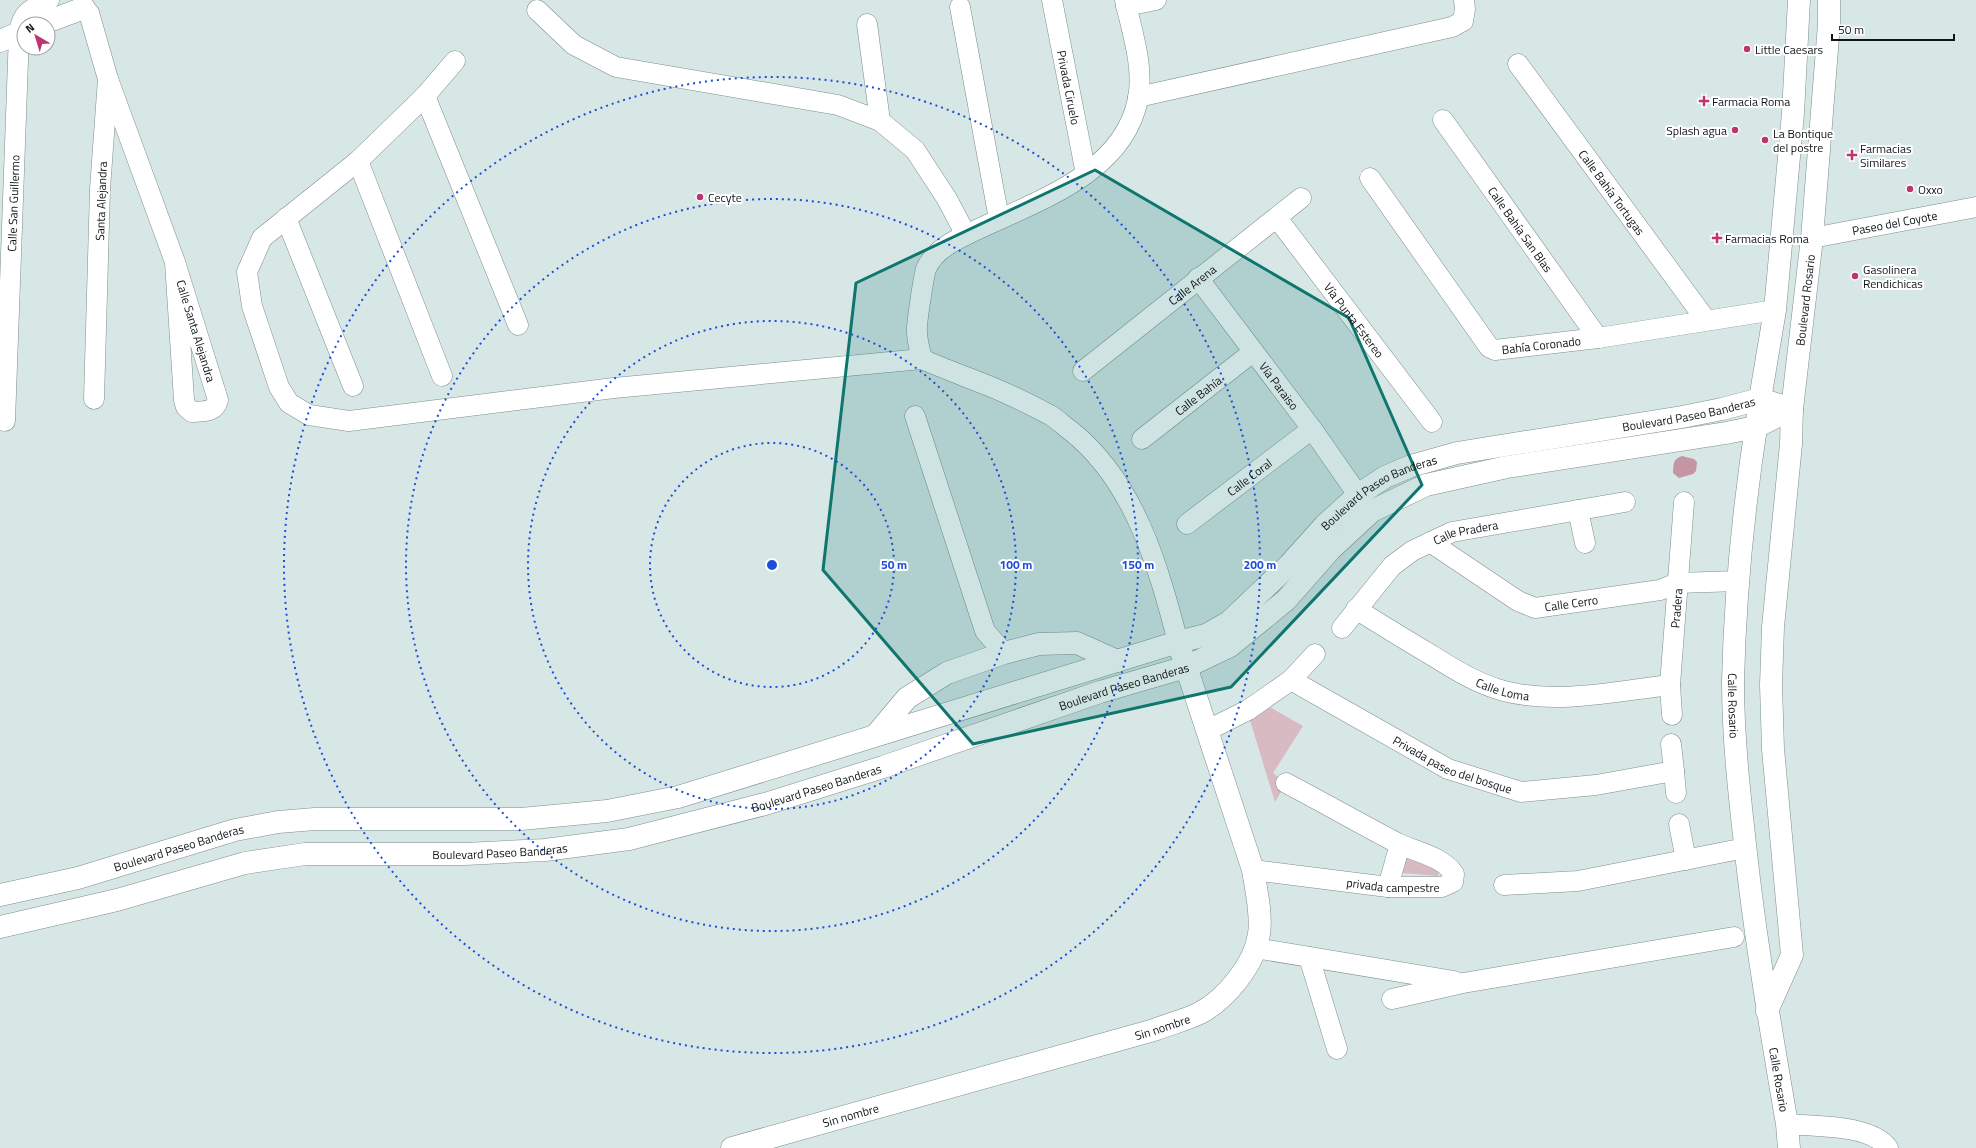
<svg xmlns="http://www.w3.org/2000/svg" width="1976" height="1148" viewBox="0 0 1976 1148" font-family="'Titillium Web',sans-serif">
  <rect width="100%" height="100%" fill="#d7e7e6"/>
  <g fill="#d8bac3">
    <polygon points="1268,706 1303,726 1273,773 1286,783 1275,802 1249,717"/>
    <polygon points="1405,855 1438,867 1438,876 1402,873"/>
  </g>
  <path fill="#c495a3" d="M1682 456 1694 459 1697 462 1696 471 1693 474 1679 478 1673 473C1674 464 1672 460 1682 456Z"/>
  <g fill="none" stroke-linecap="round" stroke-linejoin="round">
    <defs>
      <g id="minor">
        <path id="s1" d="M1052 0 1086 174"/>
        <path d="M1125 0C1132 32 1144 66 1138 99 1123 175 1034 202 972 232 955 240 934 250 926 269 924 275 916 325 917 332 917 341 920 350 922 359 944 369 967 377 989 386 1009 394 1031 405 1050 415 1057 419 1064 426 1071 431 1135 482 1158 566 1178 642"/>
        <polyline points="1126,6 1156,0"/>
        <polyline points="960,7 999,219"/>
        <polyline points="84,8 89,13 108,79 100,189 94,399"/>
        <polyline points="537,10 574,45 616,67 838,105 880,121 915,150 947,199 966,235"/>
        <polyline points="867,24 880,121"/>
        <polyline points="455,61 425,96 358,161 262,238 247,272 252,306 279,387 289,403 309,415 349,421 614,388 922,359"/>
        <path id="s2" d="M1518 64 1706 320"/>
        <path d="M108 79 175 262 184 400 186 407 192 412C203 411 215 413 218 400L175 262"/>
        <polyline points="425,96 518,325"/>
        <polyline points="1138,97 1452,27 1463,21 1465,9 1464,0"/>
        <path id="s3" d="M1443 120 1598 338"/>
        <polyline points="358,161 442,376"/>
        <path id="s4" d="M1370 178 1489 347 1495 350 1598 338 1775 310"/>
        <polyline points="286,218 353,386"/>
        <path id="s5" d="M1277 218 1432 422"/>
        <path id="s6" d="M1812 238 1976 207"/>
        <path id="s7" d="M1198 278 1312 429 1358 495"/>
        <path id="s8" d="M1083 371 1301 198"/>
        <polyline points="915,416 985,631 1004,653"/>
        <path id="s9" d="M5 421 19 33C22 11 32 9 49 0"/>
        <path id="s10" d="M1142 439 1253 352"/>
        <polyline points="1578,510 1585,543"/>
        <path id="s11" d="M1187 524 1312 429"/>
        <path id="s12" d="M1430 542 1518 601 1535 608 1660 590 1677 583 1739 581"/>
        <path id="s13" d="M1356 609C1380 624 1404 639 1428 653 1452 668 1477 684 1504 691 1557 705 1617 691 1670 685"/>
        <path id="s14" d="M1342 628 1392 566 1412 551 1452 532 1625 502"/>
        <path id="s15" d="M1291 680 1448 769 1521 792 1596 785 1674 771 1671 744"/>
        <path id="s16" d="M1672 715 1670 685 1684 502"/>
        <polyline points="1208,730 1248,710 1291,680 1315,654"/>
        <polyline points="1674,771 1676,793"/>
        <polyline points="1679,824 1686,860"/>
        <path id="s17" d="M1253 870 1388 887H1442L1453 882 1454 874C1443 857 1417 852 1399 844 1361 824 1324 803 1286 783"/>
        <polyline points="1504,885 1578,881 1745,848"/>
        <polyline points="1388,887 1400,844"/>
        <polyline points="1255,948 1454,981"/>
        <polyline points="1309,957 1337,1049"/>
        <polyline points="1392,999 1463,983 1734,937"/>
        <path d="M1787 1124C1816 1127 1870 1124 1888 1148"/>
      </g>
      <g id="tertiary">
        <polyline points="41,24 84,8"/>
        <polyline points="0,41 24,31"/>
        <path id="s18" d="M732 1148 1154 1030C1169 1024 1186 1020 1200 1013 1226 999 1255 964 1259 934 1262 915 1256 889 1253 870L1178 642"/>
      </g>
      <g id="secondary">
        <path id="s19" d="M1758 414C1744 503 1735 593 1733 682 1733 736 1739 791 1745 844 1755 938 1771 1031 1787 1124L1789 1148"/>
        <polyline points="876,735 907,698 947,673 1004,653 1039,644 1077,643 1117,661"/>
        <path id="s20" d="M0 895 78 878 235 830 278 822 315 819H521L607 811 678 797 1178 642 1206 635 1229 622 1289 565 1325 525 1358 495 1385 477 1411 466 1457 453 1682 417 1722 409 1760 399 1792 409 1791 444 1773 627 1771 685 1773 749 1792 955 1767 1011"/>
        <path id="s21" d="M0 927 117 900 245 863 305 854H465L545 850 629 839 765 804 883 767 1100 692 1186 667 1230 646 1286 600 1331 549 1372 511 1426 485 1507 467 1726 433 1756 427"/>
      </g>
      <g id="primary">
        <polyline points="1760,399 1775,310 1793,113 1799,0"/>
        <path id="s22" d="M1756 427 1792 409 1812 238 1829 24V0"/>
      </g>
    </defs>
    <use href="#minor" stroke="#7e8e8c" stroke-width="21"/>
    <use href="#tertiary" stroke="#7e8e8c" stroke-width="23"/>
    <use href="#secondary" stroke="#7e8e8c" stroke-width="23"/>
    <use href="#primary" stroke="#7e8e8c" stroke-width="23"/>
    <use href="#minor" stroke="#fff" stroke-width="20"/>
    <use href="#tertiary" stroke="#fff" stroke-width="22"/>
    <use href="#secondary" stroke="#fff" stroke-width="22"/>
    <use href="#primary" stroke="#fff" stroke-width="22"/>
  </g>
  <path fill="#0f766e" fill-opacity="0.2" stroke="#0f766e" stroke-width="3" stroke-linejoin="round" d="M1095 170 1349 318 1422 485 1231 687 973 744 823 570 856 283Z"/>
  <g fill="none" stroke="#1d4ed8" stroke-width="2" stroke-dasharray="2 4">
    <circle cx="772" cy="565" r="122"/>
    <circle cx="772" cy="565" r="244"/>
    <circle cx="772" cy="565" r="366"/>
    <circle cx="772" cy="565" r="488"/>
  </g>
  <g fill="#bd3470" stroke="#fff" stroke-width="1.5">
    <circle cx="1747" cy="49" r="4"/>
    <path d="M1702 95h4v4h4v4h-4v4h-4v-4h-4v-4h4z"/>
    <circle cx="1735" cy="130" r="4"/>
    <circle cx="1765" cy="140" r="4"/>
    <path d="M1850 149h4v4h4v4h-4v4h-4v-4h-4v-4h4z"/>
    <circle cx="1910" cy="189" r="4"/>
    <circle cx="700" cy="197" r="4"/>
    <path d="M1715 232h4v4h4v4h-4v4h-4v-4h-4v-4h4z"/>
    <circle cx="1855" cy="276" r="4"/>
  </g>
  <g text-anchor="middle" dominant-baseline="central" stroke-width="4" stroke-linejoin="round" paint-order="stroke">
    <g font-size="12" fill="#101515" stroke="#fff" text-anchor="start">
      <text x="1755" y="49">Little Caesars</text>
      <text x="1712" y="101">Farmacia Roma</text>
      <text x="1727" y="130" text-anchor="end">Splash agua</text>
      <text x="1773" y="133">La Bontique<tspan x="1773" dy="14">del postre</tspan></text>
      <text x="1860" y="148">Farmacias<tspan x="1860" dy="14">Similares</tspan></text>
      <text x="1918" y="189">Oxxo</text>
      <text x="708" y="197">Cecyte</text>
      <text x="1725" y="238">Farmacias Roma</text>
      <text x="1863" y="269">Gasolinera<tspan x="1863" dy="14">Rendichicas</tspan></text>
    </g>
    <g font-size="12" fill="#101515" stroke="#fff">
      <text stroke="none"><textPath href="#s1" startOffset="89">Privada Ciruelo</textPath></text>
      <text stroke="none"><textPath href="#s2" startOffset="159">Calle Bahía Tortugas</textPath></text>
      <text transform="translate(101 201) rotate(-88)">Santa Alejandra</text>
      <text stroke="none"><textPath href="#s9" startOffset="218">Calle San Guillermo</textPath></text>
      <text stroke="none"><textPath href="#s6" startOffset="84">Paseo del Coyote</textPath></text>
      <text stroke="none"><textPath href="#s3" startOffset="134">Calle Bahía San Blas</textPath></text>
      <text stroke="none"><textPath href="#s8" startOffset="139">Calle Arena</textPath></text>
      <text stroke="none"><textPath href="#s22" startOffset="150">Boulevard Rosario</textPath></text>
      <text stroke="none"><textPath href="#s5" startOffset="128">Vía Punta Estereo</textPath></text>
      <text transform="translate(196 331) rotate(73)">Calle Santa Alejandra</text>
      <text stroke="none"><textPath href="#s4" startOffset="260">Bahía Coronado</textPath></text>
      <text stroke="none"><textPath href="#s7" startOffset="135">Vía Paraiso</textPath></text>
      <text stroke="none"><textPath href="#s10" startOffset="71">Calle Bahía</textPath></text>
      <text stroke="none"><textPath href="#s20" startOffset="1793">Boulevard Paseo Banderas</textPath></text>
      <text stroke="none"><textPath href="#s11" startOffset="78">Calle Coral</textPath></text>
      <text stroke="none"><textPath href="#s20" startOffset="1469">Boulevard Paseo Banderas</textPath></text>
      <text stroke="none"><textPath href="#s14" startOffset="162">Calle Pradera</textPath></text>
      <text stroke="none"><textPath href="#s12" startOffset="161">Calle Cerro</textPath></text>
      <text stroke="none"><textPath href="#s16" startOffset="107">Pradera</textPath></text>
      <text stroke="none"><textPath href="#s21" startOffset="1157">Boulevard Paseo Banderas</textPath></text>
      <text stroke="none"><textPath href="#s13" startOffset="168">Calle Loma</textPath></text>
      <text stroke="none"><textPath href="#s19" startOffset="293">Calle Rosario</textPath></text>
      <text stroke="none"><textPath href="#s15" startOffset="183">Privada paseo del bosque</textPath></text>
      <text stroke="none"><textPath href="#s21" startOffset="833">Boulevard Paseo Banderas</textPath></text>
      <text stroke="none"><textPath href="#s20" startOffset="185">Boulevard Paseo Banderas</textPath></text>
      <text stroke="none"><textPath href="#s21" startOffset="509">Boulevard Paseo Banderas</textPath></text>
      <text stroke="none"><textPath href="#s17" startOffset="141">privada campestre</textPath></text>
      <text stroke="none"><textPath href="#s18" startOffset="447">Sin nombre</textPath></text>
      <text stroke="none"><textPath href="#s19" startOffset="670">Calle Rosario</textPath></text>
      <text stroke="none"><textPath href="#s18" startOffset="123">Sin nombre</textPath></text>
    </g>
  </g>
  <circle cx="772" cy="565" r="6" fill="#1d4ed8" stroke="#fff" stroke-width="2"/>
  <g font-size="12" text-anchor="middle" font-weight="bold" fill="#1d4ed8" stroke="#fff" stroke-width="4" stroke-linejoin="round" paint-order="stroke">
    <text x="894" y="569">50 m</text>
    <text x="1016" y="569">100 m</text>
    <text x="1138" y="569">150 m</text>
    <text x="1260" y="569">200 m</text>
  </g>
  <g transform="translate(36 36) rotate(322)"><circle r="19" fill="#ffffff" stroke="#9fa1a1"/>
  <path d="M0-3L7 15L0 10L-7 15Z" fill="#bd3470"/>
  <text y="-6" font-size="11" font-weight="bold" text-anchor="middle" fill="#101515">N</text>
  </g>
  <path d="M1832 34v6h122v-6" fill="none" stroke="#101515" stroke-width="2"/>
  <text x="1838" y="34" font-size="12" fill="#101515" stroke="#ffffff" stroke-width="3" paint-order="stroke">50 m</text>
</svg>
